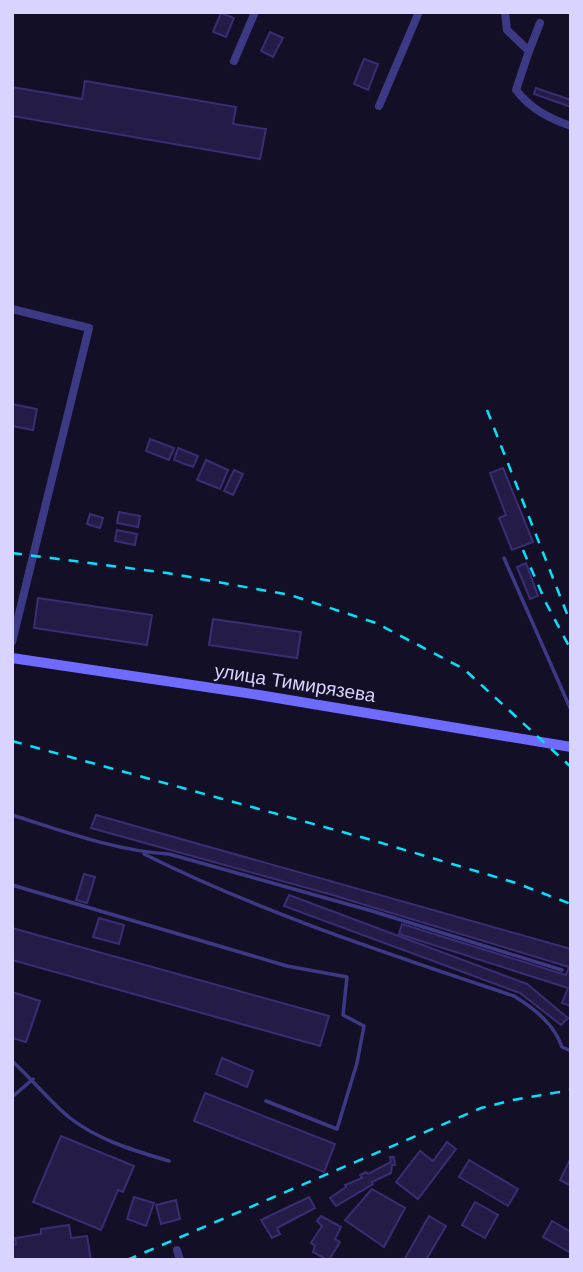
<svg xmlns="http://www.w3.org/2000/svg" width="583" height="1272" viewBox="0 0 583 1272" font-family="Arial,sans-serif">
  <rect width="100%" height="100%" fill="#130f26"/>
  <g fill="#241b47" stroke="#3b2d73" stroke-width="2">
    <polygon points="221,13 234,18 226,37 213,32"/>
    <polygon points="270,32 283,38 273,57 261,51"/>
    <polygon points="364,59 378,64 368,90 354,84"/>
    <polygon points="85,81 236,107 233,124 266,129 260,159 12,116 12,87 82,99"/>
    <polygon points="536,88 571,100 571,107 534,94"/>
    <polygon points="12,404 37,409 33,430 12,426"/>
    <polygon points="150,439 174,448 169,460 146,451"/>
    <polygon points="178,448 198,456 193,467 174,460"/>
    <polygon points="206,460 228,470 220,489 197,480"/>
    <polygon points="503,468 533,542 512,550 499,518 506,515 490,473"/>
    <polygon points="234,470 243,474 233,495 224,491"/>
    <polygon points="119,512 140,516 138,527 117,523"/>
    <polygon points="90,514 103,518 100,528 87,524"/>
    <polygon points="117,530 137,534 135,545 115,541"/>
    <polygon points="526,563 538,596 530,599 517,567"/>
    <polygon points="38,598 152,615 147,645 34,628"/>
    <polygon points="213,619 301,632 297,658 209,645"/>
    <polygon points="96,815 571,949 571,1006 562,1003 568,988 399,934 402,924 566,975 569,967 329,894 91,828"/>
    <polygon points="84,874 95,877 87,903 76,900"/>
    <polygon points="289,895 527,984 568,1018 561,1025 520,993 284,906"/>
    <polygon points="99,918 124,925 119,944 93,937"/>
    <polygon points="12,928 329,1016 320,1046 12,960"/>
    <polygon points="12,992 40,1001 26,1042 12,1038"/>
    <polygon points="222,1058 253,1071 247,1087 216,1074"/>
    <polygon points="205,1093 335,1144 324,1172 194,1121"/>
    <polygon points="61,1136 134,1166 123,1192 118,1190 101,1230 33,1202"/>
    <polygon points="447,1142 456,1149 418,1199 396,1182 420,1151 433,1161"/>
    <polygon points="390,1157 394,1157 395,1165 392,1165 391,1173 372,1182 373,1184 336,1206 330,1198 346,1187 345,1185 362,1178 360,1175 366,1172 368,1174 391,1162"/>
    <polygon points="571,1158 571,1186 560,1180"/>
    <polygon points="469,1160 518,1189 508,1206 459,1177"/>
    <polygon points="372,1189 405,1208 384,1247 345,1220"/>
    <polygon points="134,1197 154,1203 146,1226 127,1219"/>
    <polygon points="309,1197 315,1208 277,1228 280,1234 272,1238 261,1220"/>
    <polygon points="176,1200 180,1219 161,1224 156,1205"/>
    <polygon points="475,1202 498,1215 485,1238 462,1225"/>
    <polygon points="321,1216 341,1227 335,1239 340,1242 329,1260 323,1260 324,1258 313,1252 315,1246 311,1243 322,1226 317,1221"/>
    <polygon points="429,1216 446,1226 426,1260 404,1260"/>
    <polygon points="552,1221 571,1232 571,1253 543,1237"/>
    <polygon points="69,1225 71,1238 87,1236 91,1260 12,1260 12,1245 16,1244 15,1238 41,1234 41,1229"/>
  </g>
  <g fill="none" stroke-linecap="round" stroke-linejoin="round">
    <g stroke="#3d3a85" stroke-width="3.5">
      <polyline points="504,558 571,710"/>
      <path d="M12 815C63 831 116 851 169 854L372 911 562 970"/>
      <path d="M144 854C262 913 389 954 514 996 535 1009 554 1024 562 1047L571 1051"/>
      <polyline points="12,885 287,966 347,977 343,1015 364,1026 357,1063 337,1129 266,1101"/>
      <path d="M12 1061C32 1079 50 1102 70 1118 98 1140 135 1151 169 1161"/>
      <polyline points="12,1097 33,1079"/>
    </g>
    <g stroke="#3d3a85" stroke-width="8">
      <polyline points="505,12 507,30 529,51 540,23"/>
      <path d="M529 51 516 90C531 109 548 118 571 126"/>
      <polyline points="234,61 255,12"/>
      <polyline points="379,106 419,12"/>
      <polyline points="12,309 89,328 12,642"/>
      <polyline points="177,1250 180,1260"/>
    </g>
    <polyline stroke="#6f6bff" stroke-width="10" points="12,658 259,695 571,747"/>
    <g stroke="#00e5ff" stroke-width="2.5" stroke-dasharray="10 9" stroke-linecap="butt">
      <polyline points="487,410 571,624"/>
      <polyline points="523,550 546,603 571,650"/>
      <polyline points="12,553 167,573 290,595 376,623 464,669 571,767"/>
      <polyline points="12,741 368,839 516,883 571,904"/>
      <polyline points="127,1260 481,1108 513,1100 571,1090"/>
    </g>
  </g>
  <g text-anchor="middle" dominant-baseline="central" stroke-width="5" stroke-linejoin="round" paint-order="stroke">
    <g font-size="19" fill="#d9d4ff" stroke="#130f26">
      <text transform="translate(295 683) rotate(9)">улица Тимирязева</text>
    </g>
  </g>
  <rect width="583" height="1272" fill="none" stroke="#d9d4ff" stroke-width="28"/>
</svg>
